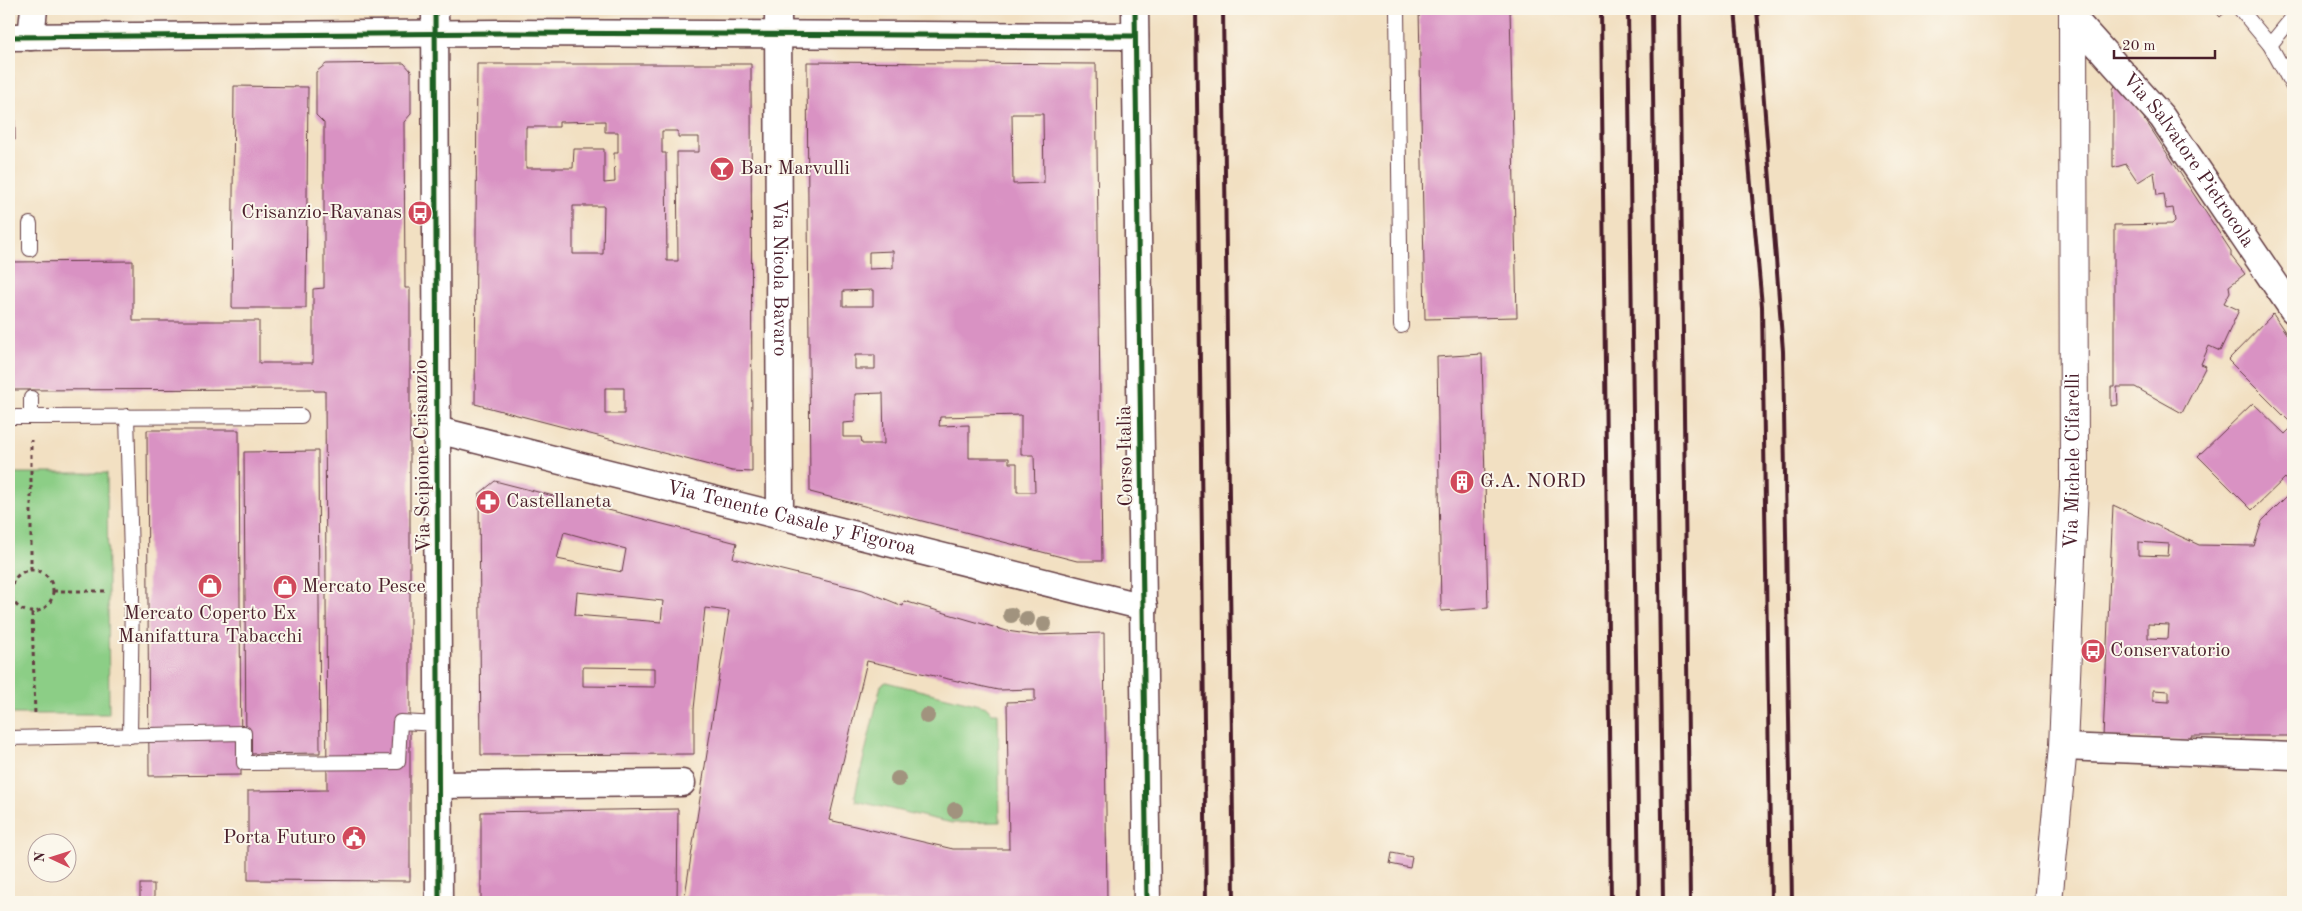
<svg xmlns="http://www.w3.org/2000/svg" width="2302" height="911" viewBox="0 0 2302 911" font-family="'Old Standard TT',serif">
  <rect width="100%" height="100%" fill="#fbf7ec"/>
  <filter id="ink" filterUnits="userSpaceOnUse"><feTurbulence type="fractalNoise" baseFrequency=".02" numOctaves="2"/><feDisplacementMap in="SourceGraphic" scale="10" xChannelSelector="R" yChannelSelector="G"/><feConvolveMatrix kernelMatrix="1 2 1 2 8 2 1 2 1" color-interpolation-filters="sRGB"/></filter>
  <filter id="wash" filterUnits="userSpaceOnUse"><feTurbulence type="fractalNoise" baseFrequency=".0096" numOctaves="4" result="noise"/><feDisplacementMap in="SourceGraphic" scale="20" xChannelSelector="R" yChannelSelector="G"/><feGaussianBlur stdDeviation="1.12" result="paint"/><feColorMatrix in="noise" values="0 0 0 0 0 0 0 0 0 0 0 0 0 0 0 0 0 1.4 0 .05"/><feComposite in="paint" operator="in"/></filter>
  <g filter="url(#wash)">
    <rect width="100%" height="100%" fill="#f2e0c2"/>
    <g fill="#8cce86" stroke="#6b7658">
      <polygon points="9,473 107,473 109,714 9,714"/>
      <polygon points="886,682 987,707 992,713 998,713 1000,822 952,823 856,801 855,795 881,685"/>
    </g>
    <g id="blocks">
      <g fill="#d992c3" fill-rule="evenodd">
        <polygon points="1419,9 1510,9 1517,317 1425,319"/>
        <polygon points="2213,9 2227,9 2228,10 2220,17"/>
        <path d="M807 62 1096 64 1102 561H1077L810 492ZM1012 114H1043L1044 183 1013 184ZM893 251V268L869 269V252ZM873 290V306H843V291ZM855 355H875V369H855ZM883 393 884 444H862L861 437H843V423L855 422V394ZM1021 415V455H1034L1035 492H1017V463H1009V458H969V425L939 426 940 417Z"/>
        <polygon points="404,63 411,71 411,114 404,122 405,288 410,288 410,881 248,880 248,791 327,790 325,391 314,391 313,389 9,390 9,262 133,261 133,321 259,321 259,363 313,363 313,289 324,288 324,123 316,115 316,72 326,64"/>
        <path d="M477 64H751L752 472 732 471 475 404ZM605 121V132H618V153H614L615 182 604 183V149H574L573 168H526V127H559V122ZM662 131H678V137H699V152H677L678 261H667L666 153H662ZM573 206H604L603 254H573ZM605 388H624V414H605Z"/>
        <polygon points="9,76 14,76 15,140 9,140"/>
        <polygon points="2116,84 2138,109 2231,251 2231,256 2245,274 2229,286 2230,292 2224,303 2239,310 2220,351 2209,346 2201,364 2206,366 2182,413 2135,387 2117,387 2118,405 2111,406 2111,387 2114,387 2114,225 2172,224 2175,221 2173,208 2166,209 2164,194 2157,195 2154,172 2138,182 2126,164 2113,168 2113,89"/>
        <polygon points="234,86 308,87 306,308 232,308"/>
        <polygon points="2273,314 2293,344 2293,425 2228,360"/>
        <polygon points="1482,354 1488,608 1441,611 1437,357"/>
        <polygon points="2253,403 2285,434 2293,426 2293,487 2285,478 2252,510 2198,456"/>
        <polygon points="147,430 239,430 241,775 149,776"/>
        <polygon points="318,451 320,753 246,754 244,452"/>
        <path d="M495 481 737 543 733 558 863 590 903 606 904 601 1007 631 1034 635 1104 633 1107 902H684L729 611 705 608 694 709V754L481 755 479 494ZM564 532 626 549 622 572 557 559ZM577 592 663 601 661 622 575 615ZM867 661 998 690 1035 689V701L1007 702 1009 849H953L829 820ZM583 667 655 668V687L583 686Z"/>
        <path d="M2293 490V736H2191V741L2103 737 2113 505 2199 545 2254 546 2262 521ZM2138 542 2169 544 2168 556 2138 555ZM2148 624 2169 625 2168 639 2148 638ZM2153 690 2169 691V702L2153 701Z"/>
        <polygon points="678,809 677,902 481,902 481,812"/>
        <polygon points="1392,853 1412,857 1410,868 1390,864"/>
        <rect x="140" y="884" width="14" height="18"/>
      </g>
    </g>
  </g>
  <g filter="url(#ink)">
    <use href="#blocks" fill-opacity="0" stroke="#633c42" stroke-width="1"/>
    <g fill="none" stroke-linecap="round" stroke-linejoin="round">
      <defs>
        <g id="service">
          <polyline points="1397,9 1401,326"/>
          <polyline points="2240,9 2270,45 2293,87"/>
          <polyline points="2270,45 2293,17"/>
          <polyline points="30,249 30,224"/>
          <polyline points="127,416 132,591 130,736"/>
          <polyline points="9,417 31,417 31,398"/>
          <polyline points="31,417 301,416"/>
          <polyline points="9,738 244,733 244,763 398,762 400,722 440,724"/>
        </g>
        <g id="minor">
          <polyline points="435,9 439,902"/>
          <path id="s1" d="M778 9 780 516"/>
          <polyline points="1135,9 1147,902"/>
          <path id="s2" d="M2074 19 2162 117 2293 310"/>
          <polyline points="9,37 500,33 1135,36"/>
          <polyline points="31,37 34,9"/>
          <path id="s3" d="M437 430 1144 607"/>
          <polyline points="2063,747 2293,756"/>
          <polyline points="440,785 682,783"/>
        </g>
        <g id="secondary">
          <path id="s4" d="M2048 902 2063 747 2074 487 2073 9"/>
        </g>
      </defs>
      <use href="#service" stroke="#633c42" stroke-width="16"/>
      <use href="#minor" stroke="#633c42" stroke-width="29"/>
      <use href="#secondary" stroke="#633c42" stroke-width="30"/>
      <g stroke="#633c42" stroke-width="3" stroke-dasharray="4 4" stroke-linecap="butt">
        <circle cx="32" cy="591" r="21"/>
        <polyline points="31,570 31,440"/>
        <polyline points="53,591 107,591"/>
        <polyline points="32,613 35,715"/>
      </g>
      <use href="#service" stroke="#fff" stroke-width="14"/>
      <use href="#minor" stroke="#fff" stroke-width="26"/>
      <use href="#secondary" stroke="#fff" stroke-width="28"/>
      <g stroke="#4a1f2b" stroke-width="4">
        <polyline points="1196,9 1206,902"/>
        <polyline points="1223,9 1234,902"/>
        <polyline points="1601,9 1611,902"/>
        <polyline points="1628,9 1639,902"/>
        <polyline points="1652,9 1663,902"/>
        <polyline points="1679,9 1690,902"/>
        <polyline points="1735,9 1762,306 1771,902"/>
        <polyline points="1757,9 1783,351 1792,902"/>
      </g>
      <defs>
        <g id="cycleway">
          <polyline points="435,9 439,902"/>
          <polyline points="1135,9 1147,902"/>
          <polyline points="9,37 500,33 1135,36"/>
        </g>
      </defs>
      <use href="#cycleway" stroke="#fbf7ec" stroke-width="8"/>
      <use href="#cycleway" stroke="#1b5e20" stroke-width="5"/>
    </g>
    <g fill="#a1937e">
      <circle cx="1011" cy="615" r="8"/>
      <circle cx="1027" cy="619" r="8"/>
      <circle cx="1044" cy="624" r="8"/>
      <circle cx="927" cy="716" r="8"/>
      <circle cx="898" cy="779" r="8"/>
      <circle cx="955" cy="810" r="8"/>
    </g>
  </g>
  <defs>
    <symbol id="bar-disc" viewBox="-11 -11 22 22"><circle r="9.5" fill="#d1495b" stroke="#fbf7ec"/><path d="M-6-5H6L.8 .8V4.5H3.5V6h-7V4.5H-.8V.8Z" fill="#fff"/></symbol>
    <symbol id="bus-disc" viewBox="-11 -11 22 22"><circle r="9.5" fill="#d1495b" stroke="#fbf7ec"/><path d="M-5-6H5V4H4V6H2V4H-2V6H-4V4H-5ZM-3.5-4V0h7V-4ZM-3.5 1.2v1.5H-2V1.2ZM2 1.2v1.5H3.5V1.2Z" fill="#fff"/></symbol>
    <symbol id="building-disc" viewBox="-11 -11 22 22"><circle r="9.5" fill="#d1495b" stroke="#fbf7ec"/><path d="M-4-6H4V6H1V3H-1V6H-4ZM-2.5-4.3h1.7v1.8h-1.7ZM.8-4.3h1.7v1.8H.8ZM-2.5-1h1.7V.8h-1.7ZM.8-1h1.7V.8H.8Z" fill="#fff"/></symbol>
    <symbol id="pharmacy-disc" viewBox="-11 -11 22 22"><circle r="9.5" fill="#d1495b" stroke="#fbf7ec"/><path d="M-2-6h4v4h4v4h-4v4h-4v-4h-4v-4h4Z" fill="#fff"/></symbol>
    <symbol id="shop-disc" viewBox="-11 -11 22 22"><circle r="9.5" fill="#d1495b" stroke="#fbf7ec"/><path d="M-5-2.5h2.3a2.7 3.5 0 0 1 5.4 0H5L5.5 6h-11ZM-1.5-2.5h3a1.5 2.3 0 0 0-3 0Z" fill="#fff"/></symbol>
    <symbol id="civic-disc" viewBox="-11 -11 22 22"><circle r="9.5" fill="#d1495b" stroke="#fbf7ec"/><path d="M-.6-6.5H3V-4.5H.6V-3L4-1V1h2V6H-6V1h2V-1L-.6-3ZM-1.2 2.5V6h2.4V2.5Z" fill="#fff"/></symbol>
  </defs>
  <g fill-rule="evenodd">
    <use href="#bar-disc" x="708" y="155" width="28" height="28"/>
    <use href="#bus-disc" x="406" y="199" width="28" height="28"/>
    <use href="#building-disc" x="1448" y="468" width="28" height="28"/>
    <use href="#pharmacy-disc" x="474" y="488" width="28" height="28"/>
    <use href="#shop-disc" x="196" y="572" width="28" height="28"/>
    <use href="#shop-disc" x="271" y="573" width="28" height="28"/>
    <use href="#bus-disc" x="2079" y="637" width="28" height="28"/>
    <use href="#civic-disc" x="340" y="824" width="28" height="28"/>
  </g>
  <g text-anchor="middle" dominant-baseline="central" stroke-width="4" stroke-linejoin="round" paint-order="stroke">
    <g font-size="20" fill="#4a1f2b" stroke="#fbf7ec">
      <text stroke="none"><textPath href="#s2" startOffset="182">Via Salvatore Pietrocola</textPath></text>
      <text stroke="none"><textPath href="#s1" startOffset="269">Via Nicola Bavaro</textPath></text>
      <text transform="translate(423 456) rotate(-91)">Via Scipione Crisanzio</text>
      <text transform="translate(1126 456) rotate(-91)">Corso Italia</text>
      <text stroke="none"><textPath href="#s4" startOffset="442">Via Michele Cifarelli</textPath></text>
      <text stroke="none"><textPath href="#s3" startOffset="365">Via Tenente Casale y Figoroa</textPath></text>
    </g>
    <g font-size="20" fill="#4a1f2b" stroke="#fbf7ec" text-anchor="start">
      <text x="740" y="169">Bar Marvulli</text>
      <text x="402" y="213" text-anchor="end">Crisanzio-Ravanas</text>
      <text x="1480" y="482">G.A. NORD</text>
      <text x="506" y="502">Castellaneta</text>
      <text x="302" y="587">Mercato Pesce</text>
      <text x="210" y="614" text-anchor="middle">Mercato Coperto Ex<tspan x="210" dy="23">Manifattura Tabacchi</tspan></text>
      <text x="2110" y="651">Conservatorio</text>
      <text x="336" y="838" text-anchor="end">Porta Futuro</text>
    </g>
  </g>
  <rect width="2302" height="911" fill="none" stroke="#fbf7ec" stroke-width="30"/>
  <g transform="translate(52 858) rotate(274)"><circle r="24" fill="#fbf7ec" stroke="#b4a19f"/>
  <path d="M0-4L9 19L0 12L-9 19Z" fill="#d1495b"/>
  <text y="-8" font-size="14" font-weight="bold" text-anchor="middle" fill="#4a1f2b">N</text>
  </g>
  <path d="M2114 50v8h101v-8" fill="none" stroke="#4a1f2b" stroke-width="2.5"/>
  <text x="2122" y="50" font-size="15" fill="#4a1f2b" stroke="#fbf7ec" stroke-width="4" paint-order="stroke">20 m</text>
</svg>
